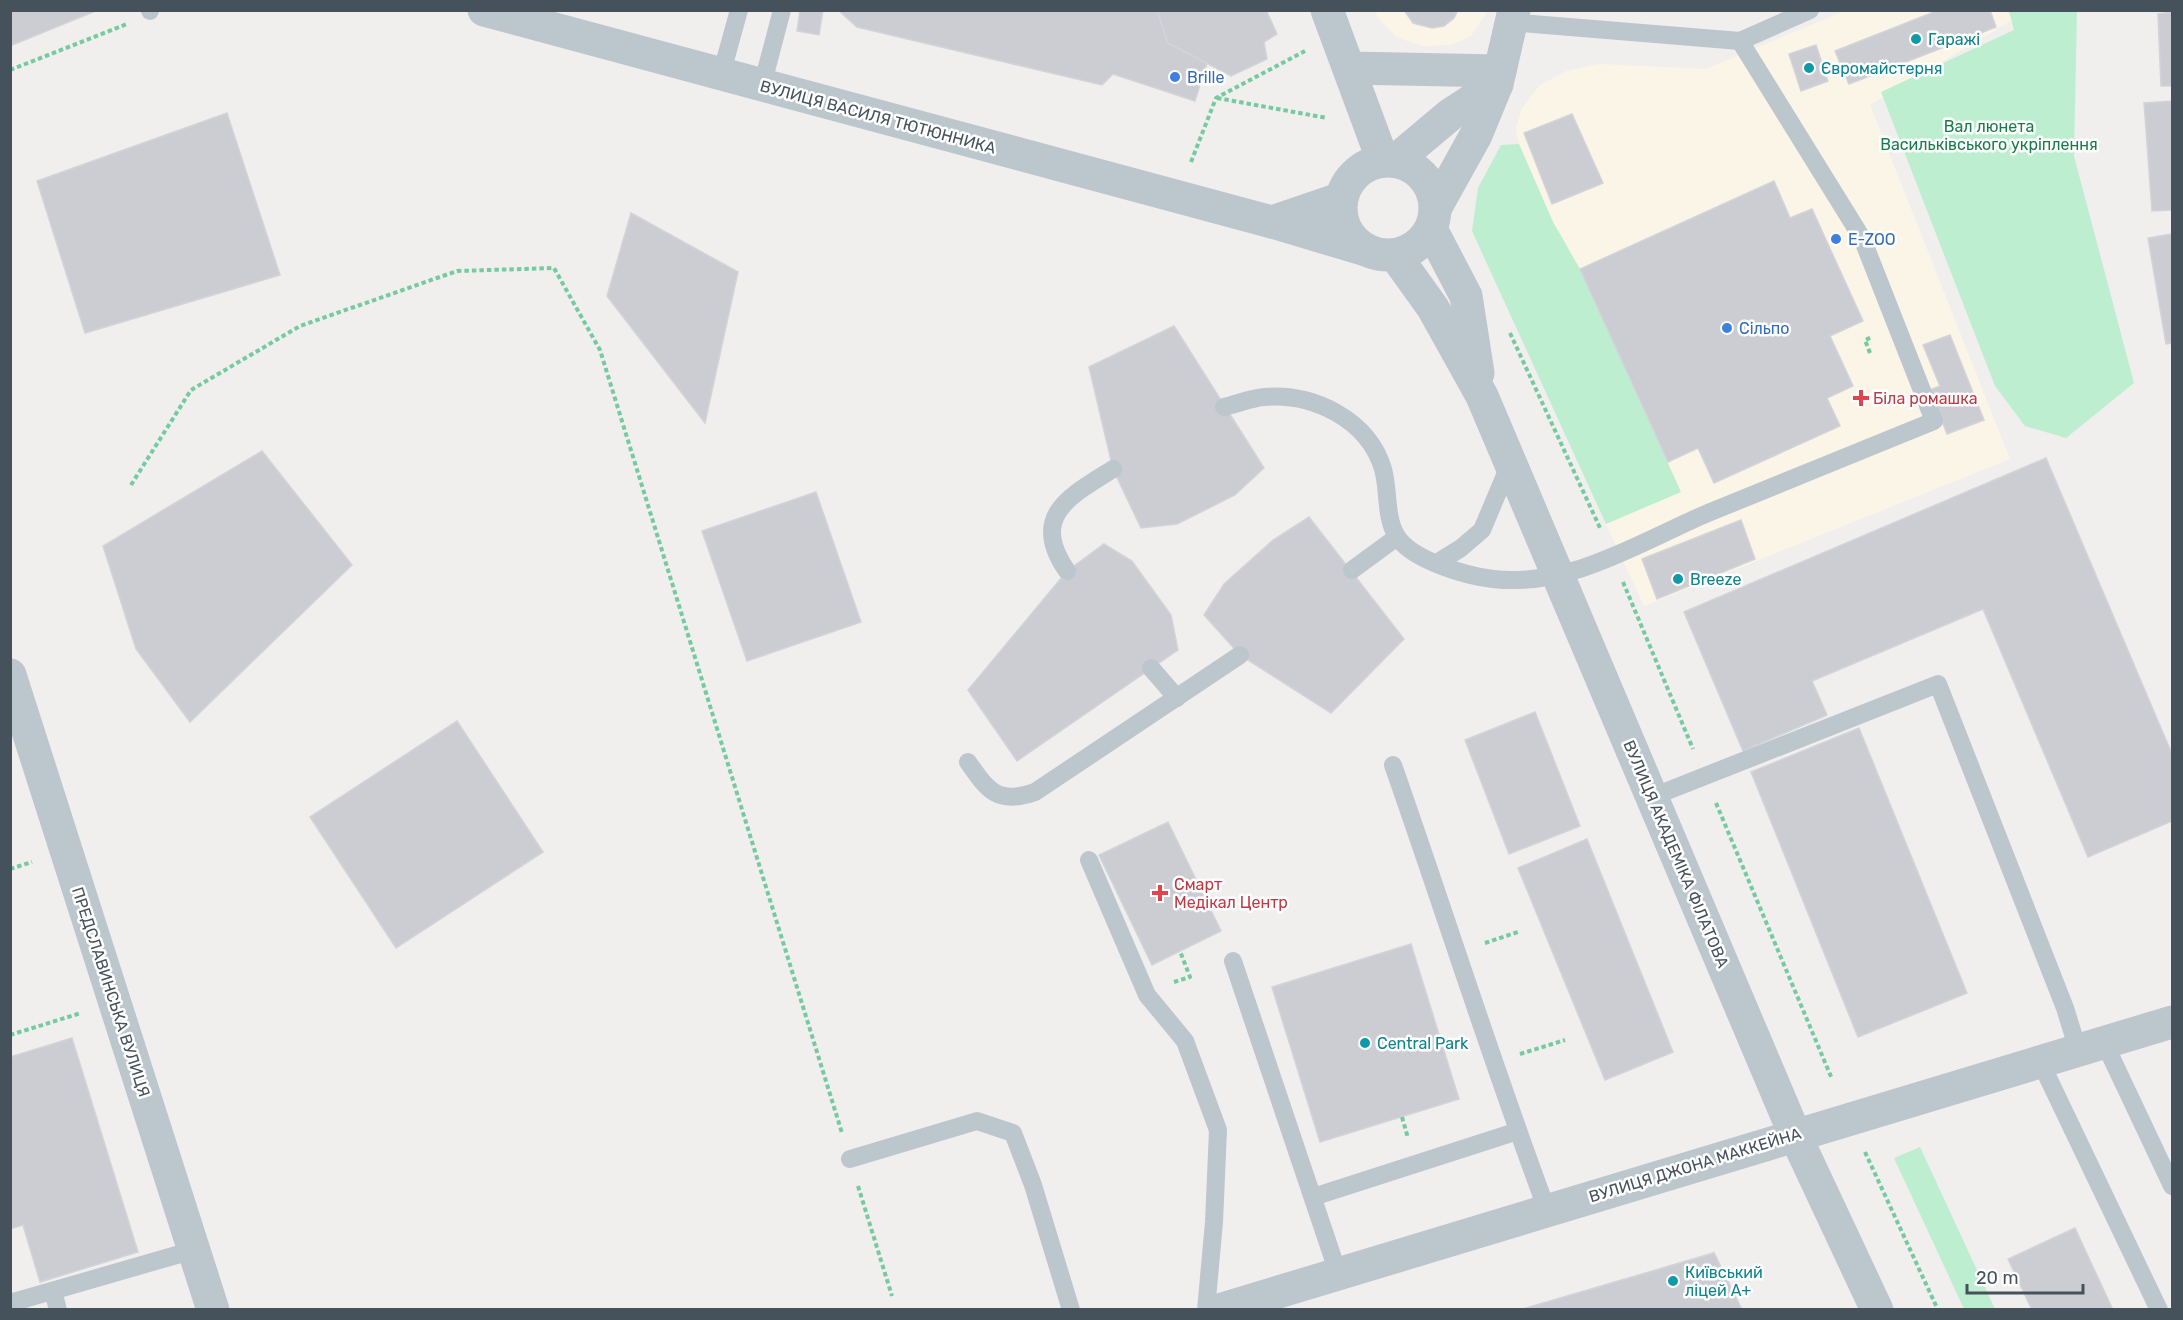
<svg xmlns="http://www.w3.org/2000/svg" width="2183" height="1320" viewBox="0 0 2183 1320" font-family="Rubik,sans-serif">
  <rect width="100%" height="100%" fill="#f1eeee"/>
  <g fill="#fbf5e7">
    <polygon points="1375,11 1488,11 1471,36 1451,45 1422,46 1396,37 1379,19"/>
    <polygon points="1844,11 2007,11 2012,20 1870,105 2010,459 1644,606 1606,524 1680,492 1580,269 1553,222 1519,144 1516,128 1522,108 1540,85 1566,71 1598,64 1706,69"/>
  </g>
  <g fill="#bdeecf">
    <polygon points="2009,11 2077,11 2074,156 2134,383 2066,438 2025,426 1995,386 1881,92 2014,30"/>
    <polygon points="1519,144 1553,222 1580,269 1681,492 1606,524 1472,231 1478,188 1501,145"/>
    <polygon points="1920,1147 1995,1309 1964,1309 1894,1158"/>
  </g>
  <g fill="#cbcdd3" stroke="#d2d4d9" stroke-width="1.5">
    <polygon points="10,10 98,10 10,46"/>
    <polygon points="800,10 823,10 819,35 797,31"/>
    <polygon points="838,10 1157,10 1168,43 1207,63 1195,101 1113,74 1102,85 857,27"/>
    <polygon points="1157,10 1270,10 1267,12 1277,34 1264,42 1267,59 1231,76 1168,43"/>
    <polygon points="1404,10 1458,10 1454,18 1444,26 1432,28 1413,23"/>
    <polygon points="1939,10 1990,10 1996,27 1849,84 1835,51"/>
    <polygon points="2172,12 2172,86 2161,86 2158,14"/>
    <polygon points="1816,45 1828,81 1801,91 1789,54"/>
    <polygon points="2172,101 2172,210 2152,211 2144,103"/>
    <polygon points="227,113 280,275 85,333 37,181"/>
    <polygon points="1572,114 1603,183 1552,204 1524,133"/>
    <polygon points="1774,181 1790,218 1812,209 1863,321 1830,336 1853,386 1827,398 1840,426 1714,483 1698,448 1668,462 1580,269"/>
    <polygon points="631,213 738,272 705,423 607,296"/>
    <polygon points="2172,234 2172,343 2166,344 2148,238"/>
    <polygon points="1174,326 1264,468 1235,495 1177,524 1141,528 1113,469 1089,367"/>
    <polygon points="1950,335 1984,420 1947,434 1930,390 1940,386 1923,345"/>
    <polygon points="262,451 352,565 190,722 136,649 103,546"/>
    <polygon points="2046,458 2172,754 2172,821 2088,857 1983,609 1812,681 1827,715 1743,751 1684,612"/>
    <polygon points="816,492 861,622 747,661 702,531"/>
    <polygon points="1309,517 1404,639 1331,713 1240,655 1204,615 1224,584 1273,540"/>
    <polygon points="1741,520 1755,559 1657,599 1642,559"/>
    <polygon points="1104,544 1132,561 1171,615 1178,650 1017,761 968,690 1067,571"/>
    <polygon points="1535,712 1580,826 1509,854 1465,740"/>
    <polygon points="457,721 543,852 396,948 310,817"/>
    <polygon points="1859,728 1967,993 1858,1037 1751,772"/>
    <polygon points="1168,822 1221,931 1152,965 1099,855"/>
    <polygon points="1587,839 1673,1052 1605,1080 1518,868"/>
    <polygon points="1411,944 1459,1099 1320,1142 1272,987"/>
    <polygon points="72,1038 138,1252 40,1282 23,1225 10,1229 10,1057"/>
    <polygon points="2075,1228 2113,1310 2032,1310 2008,1259"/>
    <polygon points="1714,1253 1742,1310 1520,1310"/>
    <polygon points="1714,1253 1742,1310 1520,1310"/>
  </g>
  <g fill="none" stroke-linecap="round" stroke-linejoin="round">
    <g stroke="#75cb9f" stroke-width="4" stroke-dasharray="4.5 3" stroke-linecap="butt">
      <polyline points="10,70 127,24"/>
      <polyline points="1217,98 1327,118"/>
      <polyline points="1191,162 1216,98 1305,51"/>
      <polyline points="1510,333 1601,530"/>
      <polyline points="1870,353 1865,340 1872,337"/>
      <polyline points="131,485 191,390 300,326 457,271 554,268 600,350 842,1133"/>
      <polyline points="1623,582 1693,749"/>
      <polyline points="1716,803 1832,1079"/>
      <polyline points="10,869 32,862"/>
      <polyline points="1485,943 1518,932"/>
      <polyline points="1174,982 1190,977 1180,951"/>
      <polyline points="10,1035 81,1013"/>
      <polyline points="1520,1054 1565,1040"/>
      <polyline points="1402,1117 1408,1138"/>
      <polyline points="1865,1152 1938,1310"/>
      <polyline points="858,1186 892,1296"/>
    </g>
    <g stroke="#bcc6cd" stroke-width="18">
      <polyline points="150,11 150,10"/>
      <polyline points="1510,22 1740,41 1810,10"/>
      <polyline points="721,75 739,10"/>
      <polyline points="762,86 782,10"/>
      <path d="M1224 407C1237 404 1251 398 1264 397 1313 393 1368 419 1383 469 1389 490 1385 516 1396 535 1410 560 1467 576 1493 579 1570 588 1640 542 1708 513 1783 482 1859 452 1934 421L1862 238 1740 41"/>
      <polyline points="1437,563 1461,548 1482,530 1509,466"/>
      <polyline points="1352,570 1397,537"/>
      <path d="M1067 571C1029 516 1070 496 1113 469"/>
      <polyline points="1151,668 1177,698"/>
      <path d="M968 762C988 791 998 805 1035 792L1240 655"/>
      <path d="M1393 765C1445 913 1492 1063 1547 1210"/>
      <polyline points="1652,797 1938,684 2065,1008 2078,1050"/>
      <polyline points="1089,860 1147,995 1185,1041 1218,1130 1214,1222 1206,1310"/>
      <polyline points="1233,961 1338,1273"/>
      <polyline points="2104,1042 2172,1186"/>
      <polyline points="2040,1061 2159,1310"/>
      <polyline points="850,1159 977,1121 1013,1133 1033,1185 1071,1310"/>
      <polyline points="1313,1197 1518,1131"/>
      <polyline points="53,1291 58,1310"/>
      <polyline points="10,1303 194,1250"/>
    </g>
    <g stroke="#bcc6cd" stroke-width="33">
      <polyline points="484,10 1272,222 1366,250"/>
      <polyline points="1327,10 1383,161"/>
      <polyline points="1350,68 1500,71"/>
      <circle cx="1388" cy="208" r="47"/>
      <polyline points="1395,161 1451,114 1497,84"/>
      <polyline points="1436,207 1476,135 1497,84 1514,10"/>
      <polyline points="1272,222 1342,198"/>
      <polyline points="1431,229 1466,296 1478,373"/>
      <polyline points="1395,255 1433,308 1482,396 1795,1135 1877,1310"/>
      <polyline points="10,675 213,1310"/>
    </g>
    <polyline stroke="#bcc6cd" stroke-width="33" points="1219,1310 2172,1022"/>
  </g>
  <g fill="#0f9aa8" stroke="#fff" stroke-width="2">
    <circle cx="1916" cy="39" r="6"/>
    <circle cx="1809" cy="68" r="6"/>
    <circle cx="1678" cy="579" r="6"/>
    <circle cx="1365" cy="1043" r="6"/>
    <circle cx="1673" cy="1281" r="6"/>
  </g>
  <g fill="#3f7fe0" stroke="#fff" stroke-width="2">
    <circle cx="1175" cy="77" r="6"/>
    <circle cx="1836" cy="239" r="6"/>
    <circle cx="1727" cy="328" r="6"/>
  </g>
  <g fill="#e0444e" stroke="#fff" stroke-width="2">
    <path d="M1858 389h6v6h6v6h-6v6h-6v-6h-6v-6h6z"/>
    <path d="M1157 884h6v6h6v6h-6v6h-6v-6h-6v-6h6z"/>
  </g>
  <g text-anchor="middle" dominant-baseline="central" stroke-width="5" stroke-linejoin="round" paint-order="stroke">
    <g font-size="16" fill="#0d838f" stroke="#fff" text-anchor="start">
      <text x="1928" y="39">Гаражі</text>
      <text x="1821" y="68">Євромайстерня</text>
      <text x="1690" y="579">Breeze</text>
      <text x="1377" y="1043">Central Park</text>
      <text x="1685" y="1272">Київський<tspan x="1685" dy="18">ліцей А+</tspan></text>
    </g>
    <g font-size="16" fill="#366cbe" stroke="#fff" text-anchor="start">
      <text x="1187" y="77">Brille</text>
      <text x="1848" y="239">E-ZOO</text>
      <text x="1739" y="328">Сільпо</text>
    </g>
    <g font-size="16" fill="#46525b" stroke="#fff">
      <text transform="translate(878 117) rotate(15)">ВУЛИЦЯ ВАСИЛЯ ТЮТЮННИКА</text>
      <text transform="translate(1676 854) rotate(67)">ВУЛИЦЯ АКАДЕМІКА ФІЛАТОВА</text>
      <text transform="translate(111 992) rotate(72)">ПРЕДСЛАВИНСЬКА ВУЛИЦЯ</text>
      <text transform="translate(1695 1165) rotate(-17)">ВУЛИЦЯ ДЖОНА МАККЕЙНА</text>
    </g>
    <g font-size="16" fill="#187b48" stroke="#fff">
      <text x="1989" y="126">Вал люнета<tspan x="1989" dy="18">Васильківського укріплення</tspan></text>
    </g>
    <g font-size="16" fill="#be3a42" stroke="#fff" text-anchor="start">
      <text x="1873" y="398">Біла ромашка</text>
      <text x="1174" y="884">Смарт<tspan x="1174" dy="18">Медікал Центр</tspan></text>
    </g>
  </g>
  <rect width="2183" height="1320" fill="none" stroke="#46525b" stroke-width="24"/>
  <path d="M1967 1284v9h116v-9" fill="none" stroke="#46525b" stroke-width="3"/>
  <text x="1976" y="1284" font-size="18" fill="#46525b" stroke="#ffffff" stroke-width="4.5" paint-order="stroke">20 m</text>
</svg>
